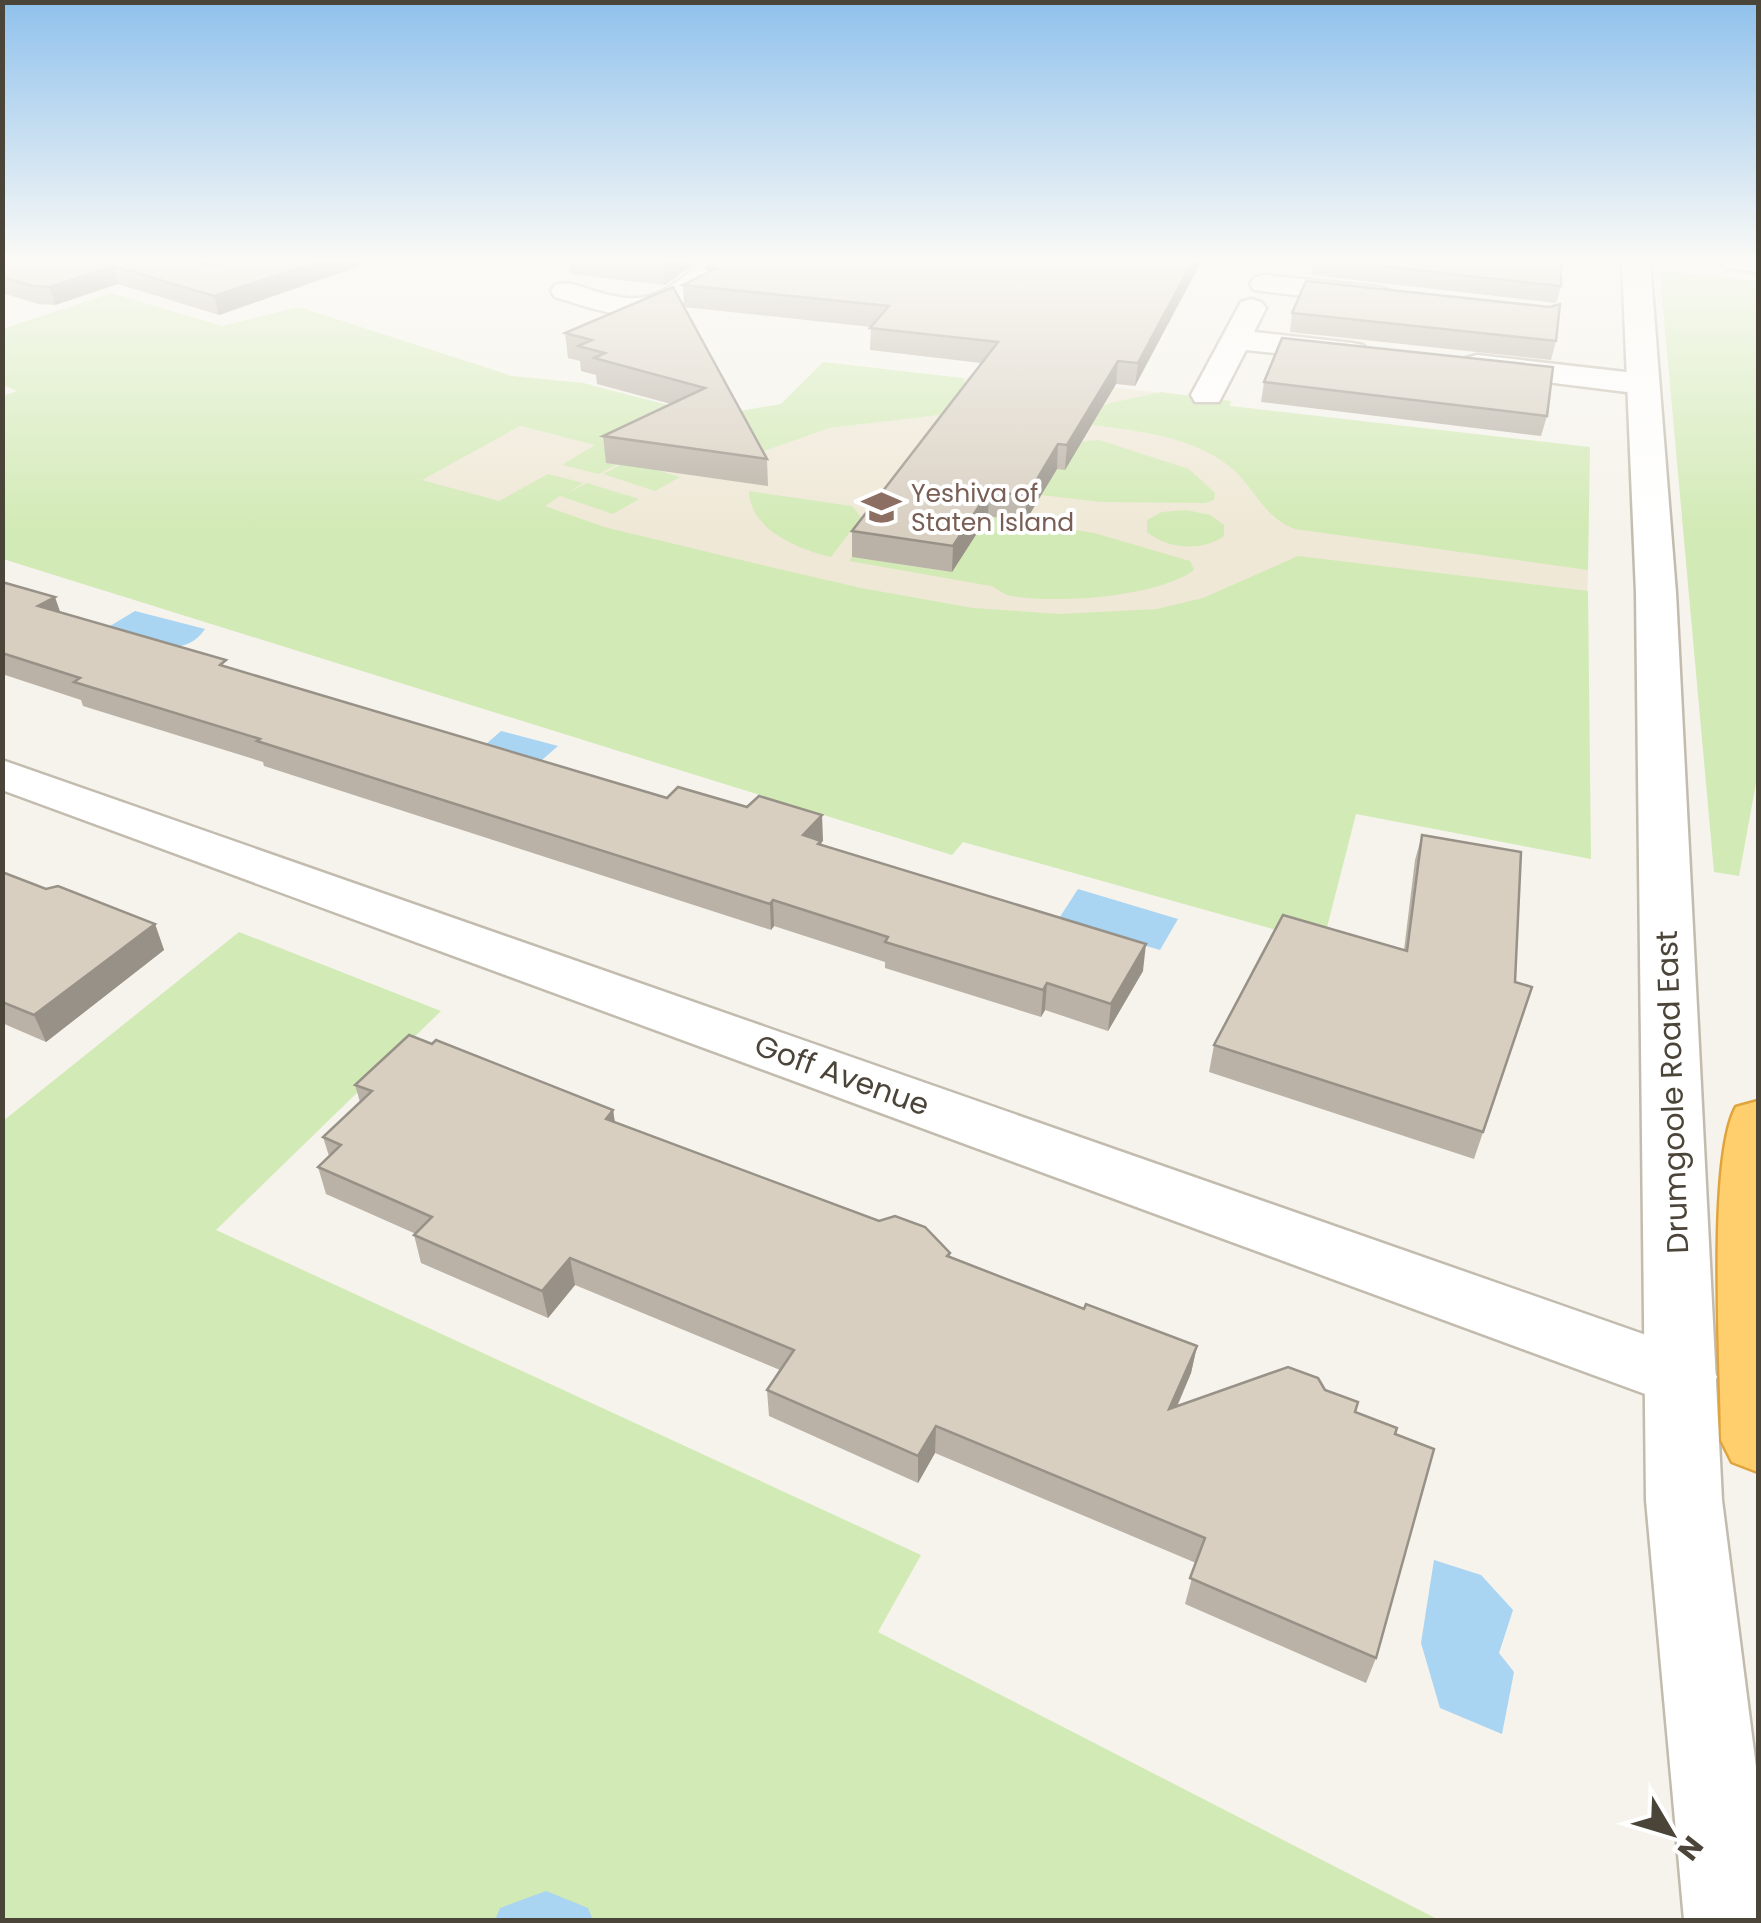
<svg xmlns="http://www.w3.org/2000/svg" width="1761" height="1923" viewBox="0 0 1761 1923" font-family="Poppins,sans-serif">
  <rect width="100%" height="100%" fill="#f6f3ec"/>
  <polygon fill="#efe8d6" points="1021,377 1231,401 1228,406 1588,570 1587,606 1137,634 498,534 478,544 465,540 412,478 447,465 520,426 563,437 761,452 830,428 957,413 967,387 963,378"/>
  <g fill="#d2eab5">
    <polygon points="1669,272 1758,281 1758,772 1739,876 1714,872 1660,274"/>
    <polygon points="111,293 222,326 299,307 512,376 583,383 710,416 781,404 823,362 963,378 967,387 957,413 830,428 761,452 642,451 599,474 562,465 595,445 520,426 422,480 499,501 548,474 583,483 567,493 587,483 639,499 613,514 560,496 545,506 604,527 766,566 861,588 973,608 1060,614 1157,609 1203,598 1298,556 1588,591 1591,859 1356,814 1323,943 963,842 952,855 3,559 3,396 17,391 3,385 3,329"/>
    <path d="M1161 392 1231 401 1230 406 1590 447 1588 570 1295 529C1262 517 1254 485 1228 465 1183 431 1116 429 1062 421L1111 403Z"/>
    <polygon points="1099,440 1189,469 1215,493 1214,500 1205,503 1102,502 1005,491 1076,442"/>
    <polygon points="628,461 680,477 655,491 603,474"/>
    <path d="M749 491 852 506 861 517 831 557C798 549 750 530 749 491Z"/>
    <path d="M1186 510 1210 515 1224 525V536C1202 552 1167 549 1147 532V520L1162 512Z"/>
    <path d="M988 516 1094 533 1190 561 1194 570C1158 597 1056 604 1012 596 1003 595 999 589 991 586L849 561 852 557 952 572Z"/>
    <polygon points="239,932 441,1011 216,1230 921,1555 878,1632 1439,1920 3,1920 3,1121"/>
  </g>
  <g fill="#a9d4f2">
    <path d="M135 611 205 629C182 664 132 640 100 632Z"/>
    <polygon points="501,731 558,746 535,766 478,751"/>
    <polygon points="1078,889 1178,919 1160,950 1058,920"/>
    <polygon points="1434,1560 1481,1575 1513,1610 1499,1653 1514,1672 1502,1734 1440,1708 1421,1643"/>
  </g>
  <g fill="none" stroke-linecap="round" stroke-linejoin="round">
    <polygon fill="#a9d4f2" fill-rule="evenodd" points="546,1891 588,1908 593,1920 495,1920 500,1908"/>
    <defs>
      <g id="minor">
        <path d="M702 262H732C723 275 709 284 697 294 650 330 606 313 555 297L551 291 555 285C569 281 580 286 594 291 647 307 660 296 702 262Z"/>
        <polygon points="1264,275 1379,287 1389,290 1394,296 1389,302 1379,305 1254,290 1250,284 1254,278"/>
        <polygon points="1251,299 1261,302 1266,308 1254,332 1352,343 1363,345 1368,352 1363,359 1352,361 1246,350 1219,402 1195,402 1191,395 1241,302"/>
        <polygon points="1477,355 1643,374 1654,377 1659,384 1654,391 1643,394 1466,372 1461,365 1466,358"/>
        <polygon points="2,760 1706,1356 1717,1377 1706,1398 1681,1407 1656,1398 2,790"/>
      </g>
      <g id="tertiary">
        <polygon points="1622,262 1650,262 1676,593 1722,1500 1758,1783 1758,1920 1684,1920 1646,1500 1636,593"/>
        <polygon points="1722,262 1758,262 1758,272 1726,268"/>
      </g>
      <path id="motorway" d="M1758 1101V1472L1732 1462 1721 1440C1721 1371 1707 1159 1736 1107Z"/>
    </defs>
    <use href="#minor" stroke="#c2bbae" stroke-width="5"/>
    <use href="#tertiary" stroke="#c2bbae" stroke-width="5"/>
    <use href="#motorway" stroke="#e0a43c" stroke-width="5"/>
    <use href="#minor" fill="#fff" fill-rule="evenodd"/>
    <use href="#tertiary" fill="#fff" fill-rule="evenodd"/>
    <use href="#motorway" fill="#ffcf6e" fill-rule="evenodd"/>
  </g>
  <g fill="#bab2a6">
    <polygon points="2,262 371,262 219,315 118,284 55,305 39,304 2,293"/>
    <polygon points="568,262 696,262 665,285 570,274"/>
    <polygon points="1201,262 1135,386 1116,384 1065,470 1057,469 1025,522 988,516 952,572 852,557 852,531 981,363 870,350 871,327 684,307 683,285 707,273 707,268"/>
    <polygon points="1313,262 1561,262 1561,286 1556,303 1311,275"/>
    <polygon points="673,287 767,459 768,486 606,463 603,436 671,404 597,384 596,375 581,371 580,361 568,358 565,333"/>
    <polygon points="1292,313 1556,341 1551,360 1290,332"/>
    <polygon points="1264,382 1547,416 1541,436 1261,402"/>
    <polygon points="2,582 60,612 228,667 667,798 823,840 821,845 1143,971 1108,1031 1045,1010 1041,1017 885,968 885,962 774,926 771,930 264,766 263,762 83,706 81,700 2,674"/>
    <polygon points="1422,835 1515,982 1532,987 1474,1159 1209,1072 1214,1045 1404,950 1415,860"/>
    <polygon points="2,872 46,889 155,924 164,950 46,1042 2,1023"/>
    <polygon points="355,1085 613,1110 615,1123 950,1253 950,1256 1084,1309 1197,1346 1191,1373 1177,1407 1325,1390 1355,1412 1395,1434 1376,1658 1366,1683 1185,1604 1196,1563 935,1453 918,1483 769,1416 767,1390 780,1370 575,1285 548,1318 421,1263 414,1235 416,1234 326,1194 318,1167 329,1156 323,1137 360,1102"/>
  </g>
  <g fill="#979187">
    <polygon points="317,262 371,262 219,315 214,296"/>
    <polygon points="666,262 696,262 665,285 663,264"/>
    <polygon points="1192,262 1201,262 1135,386 1138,363"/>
    <polygon points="113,266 118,284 55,305 50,287"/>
    <polygon points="1118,361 1116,384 1065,470 1067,445"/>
    <polygon points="1058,444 1057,469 1025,522 1027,496"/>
    <polygon points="989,491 988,516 952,572 953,546"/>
    <polygon points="55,597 63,620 38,606"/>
    <polygon points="822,815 823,840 821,842 822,867 803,835"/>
    <polygon points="773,900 774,926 771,930 770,904"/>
    <polygon points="155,924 164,950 46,1042 34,1015"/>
    <polygon points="1146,944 1143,971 1108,1031 1111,1004"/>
    <polygon points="1047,983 1045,1010 1041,1017 1043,990"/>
    <polygon points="613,1110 617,1137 606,1119"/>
    <polygon points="570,1258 575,1285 548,1318 542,1291"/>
    <polygon points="1197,1346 1191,1373 1164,1436 1169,1409"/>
    <polygon points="936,1426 935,1453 918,1483 918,1456"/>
  </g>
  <g fill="#d8cfc1" stroke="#979187" stroke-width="2.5">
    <polygon points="2,262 195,262 216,266 229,262 317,262 214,296 113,266 50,287 33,286 2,277"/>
    <polygon points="715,262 1192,262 1138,363 1118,361 1067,445 1058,444 1027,496 989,491 953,546 852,531 998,342 870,328 889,306 683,285 715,269 707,268"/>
    <polygon points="1343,262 1561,262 1561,286"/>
    <polygon points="1306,281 1550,307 1560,304 1556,341 1292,313"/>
    <polygon points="673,287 767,459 603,436 705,388 594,358 605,353 578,346 592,340 565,333"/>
    <polygon points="1282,338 1553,367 1547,416 1264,382"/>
    <polygon points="2,582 55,597 38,606 226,660 220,665 667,798 678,787 747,807 759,796 822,815 803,835 821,841 818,844 1146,944 1111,1004 1047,983 1043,990 885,942 888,937 773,900 770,904 257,741 260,739 74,682 80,678 2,653"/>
    <polygon points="1422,835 1521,852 1515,982 1532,987 1483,1132 1214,1045 1283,915 1407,951"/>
    <polygon points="2,872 46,889 58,886 155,924 34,1015 2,1002"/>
    <polygon points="409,1035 432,1044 436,1040 613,1110 606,1119 879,1221 895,1216 925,1227 950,1253 947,1256 1084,1309 1086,1304 1197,1346 1169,1409 1288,1367 1318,1378 1325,1390 1358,1402 1355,1412 1397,1428 1395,1434 1434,1449 1376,1658 1190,1578 1205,1538 936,1426 918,1456 767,1390 794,1350 570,1258 542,1291 414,1235 432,1217 318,1167 341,1145 323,1137 372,1091 355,1085"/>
  </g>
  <linearGradient id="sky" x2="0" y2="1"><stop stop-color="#8fc1ec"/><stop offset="0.49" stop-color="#fbfaf6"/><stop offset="1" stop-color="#fbfaf6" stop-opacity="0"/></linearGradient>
  <rect width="1761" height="531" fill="url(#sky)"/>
  <defs>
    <symbol id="school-bare" viewBox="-9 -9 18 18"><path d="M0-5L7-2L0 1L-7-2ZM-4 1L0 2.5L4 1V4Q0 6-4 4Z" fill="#8d6e63" stroke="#fff" stroke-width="2.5" paint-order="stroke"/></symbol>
  </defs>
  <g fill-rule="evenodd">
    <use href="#school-bare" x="854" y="480" width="55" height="55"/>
  </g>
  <g text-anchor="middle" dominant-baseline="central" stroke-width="8" stroke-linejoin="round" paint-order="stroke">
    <g font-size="25" fill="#785e54" stroke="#fff" text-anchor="start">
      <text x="911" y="493">Yeshiva of<tspan x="911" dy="29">Staten Island</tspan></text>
    </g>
    <g font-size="30" fill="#4b4439" stroke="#fff">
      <text transform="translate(842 1075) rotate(20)">Goff Avenue</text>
      <text transform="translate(1672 1092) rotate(-92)">Drumgoole Road East</text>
    </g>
  </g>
  <rect width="1761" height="1923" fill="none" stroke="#4b4439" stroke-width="10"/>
  <g transform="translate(1671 1833) rotate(128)" stroke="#ffffff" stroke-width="8" paint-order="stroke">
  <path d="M0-8L18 38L0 25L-18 38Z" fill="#4b4439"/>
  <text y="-15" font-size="28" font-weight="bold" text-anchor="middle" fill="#4b4439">N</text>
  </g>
</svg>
